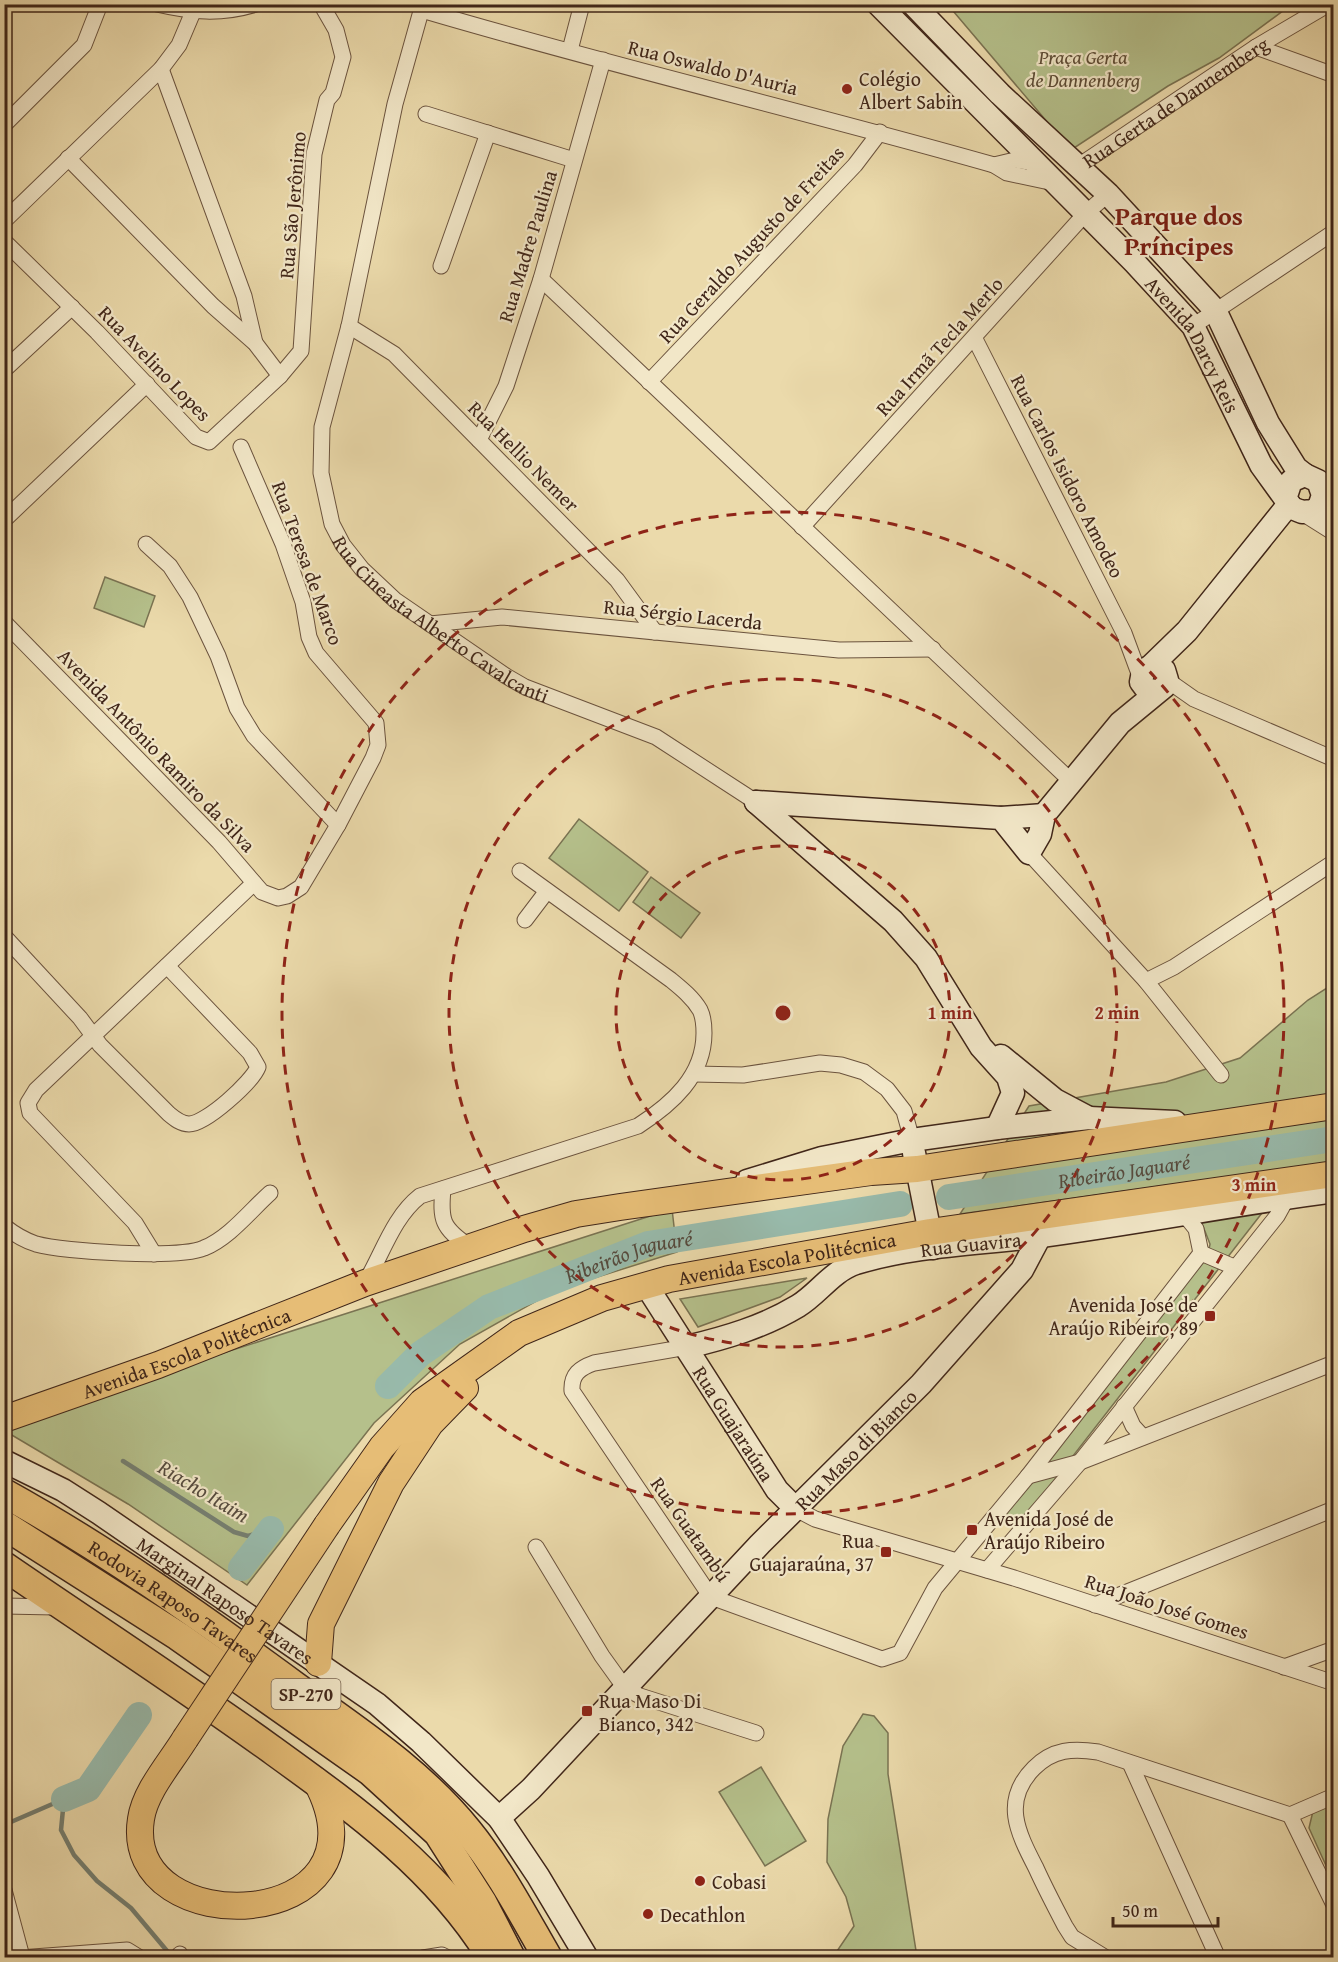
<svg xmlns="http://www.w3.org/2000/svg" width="1338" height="1962" viewBox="0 0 1338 1962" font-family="'Gentium Book Plus',serif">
  <rect width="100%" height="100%" fill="#ebdaab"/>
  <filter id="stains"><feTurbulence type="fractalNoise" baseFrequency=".00333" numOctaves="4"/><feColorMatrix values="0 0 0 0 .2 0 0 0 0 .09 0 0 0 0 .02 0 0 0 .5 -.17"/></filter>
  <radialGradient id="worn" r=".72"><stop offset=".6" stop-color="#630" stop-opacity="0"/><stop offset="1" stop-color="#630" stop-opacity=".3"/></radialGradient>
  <g fill="#b5c08b" stroke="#7a7352" stroke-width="1.5">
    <polygon points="948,5 1291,5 1219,58 1168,86 1071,150"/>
    <polygon points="105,577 155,596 144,627 94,608"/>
    <polygon points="579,819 648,872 619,911 549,858"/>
    <polygon points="651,877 700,913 681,938 633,902"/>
    <polygon points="1333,984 1333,1162 960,1214 1029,1106 1166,1082 1240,1058 1308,1000"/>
    <polygon points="672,1209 677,1252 556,1290 460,1344 374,1423 247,1585 128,1504 5,1431 5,1423"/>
    <polygon points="1262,1213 1024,1519 997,1524 1208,1255 1210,1244 1201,1221"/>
    <polygon points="807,1278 780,1297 698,1327 680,1299"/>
    <polygon points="863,1714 874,1716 888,1733 888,1774 917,1957 833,1957 854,1926 846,1897 827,1862 828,1819 843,1746"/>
    <polygon points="761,1767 806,1841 765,1866 719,1792"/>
    <polygon points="1333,1802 1333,1881 1309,1828 1313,1811"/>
  </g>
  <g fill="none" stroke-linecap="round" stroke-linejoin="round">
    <g stroke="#757f71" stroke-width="4.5">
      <polyline points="123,1461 234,1532 248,1536 271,1529"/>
      <polyline points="4,1825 64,1799 61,1830 74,1855 97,1881 131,1908 173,1958"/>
    </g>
    <g stroke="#98baab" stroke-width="26">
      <path id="s1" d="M949 1197 1334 1139"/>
      <path id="s2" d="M388 1386 420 1354 489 1307 648 1244 900 1204"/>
      <polyline points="241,1568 271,1529"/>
      <polyline points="64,1799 88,1789 139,1715"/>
    </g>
    <defs>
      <g id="minor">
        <path d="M157 4C191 12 221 15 256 4"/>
        <path id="s3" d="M423 4 395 104 349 326 322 427 321 473 332 524 343 545 362 569 395 600 506 676 525 687 656 737 756 802"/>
        <path d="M422 10C611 66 804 111 994 165L1007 173 1054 183"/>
        <polyline points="1256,47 1334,75"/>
        <polyline points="570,50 582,4"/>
        <polyline points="161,69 244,296 255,343"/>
        <polyline points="426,114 574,160"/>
        <polyline points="4,125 84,45 100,4"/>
        <polyline points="68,158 213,306 255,343 280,376"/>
        <polyline points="994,165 1015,160 1035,163"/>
        <path id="s4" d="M1077 167 1256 47 1329 4"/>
        <polyline points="4,221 161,69 179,45 193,12"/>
        <polyline points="4,241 97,332 196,437 209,442 280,376 301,351 314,154 327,100 333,93 343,57 336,30 321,4"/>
        <polyline points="441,266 488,133"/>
        <polyline points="541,279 1072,782"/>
        <polyline points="349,326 394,354 617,580 655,632"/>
        <polyline points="1193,326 1334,232"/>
        <polyline points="975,339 1124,633 1141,679"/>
        <polyline points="4,370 72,307"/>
        <polyline points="649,382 855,165 880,132"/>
        <polyline points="479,440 506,386 541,279 603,60"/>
        <polyline points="4,520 147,384"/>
        <polyline points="802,527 1085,214 1108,194"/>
        <polyline points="146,544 170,566 190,597 218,656 237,708 254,736 338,825"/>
        <polyline points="4,622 219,842 262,892 278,898 287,896 301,887 338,825 373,758 378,745 376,723 316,653 309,637 303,602 283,544 241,447"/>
        <polyline points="430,624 502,617 839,650 933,649"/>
        <polyline points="1167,680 1194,699 1334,759"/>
        <polyline points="1029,853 1146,981 1221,1075"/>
        <polyline points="525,920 547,891"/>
        <path d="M4 936 80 1018 100 1045 169 1114C175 1119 181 1124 189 1124 206 1124 252 1082 258 1067L250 1053 167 966"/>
        <polyline points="1146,981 1174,967 1334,862"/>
        <polyline points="694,1074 743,1075 820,1063 841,1065 864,1072 887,1089 904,1111 912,1140"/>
        <path d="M443 1189C440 1220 442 1228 469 1246"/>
        <path d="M4 1226C14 1234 24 1240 36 1244 64 1252 179 1259 204 1248 229 1238 250 1211 270 1193"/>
        <polyline points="1201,1253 1234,1267"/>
        <polyline points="154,1254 135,1223 30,1113 28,1103 36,1090 254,883"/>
        <path d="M365 1283C382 1255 393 1217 420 1196L638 1126C672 1104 704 1076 704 1033 704 1025 703 1016 700 1010 693 998 682 989 671 980L520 871"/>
        <path d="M687 1347 594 1363C580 1368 571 1374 572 1391L711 1597 882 1659 900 1653 935 1588 1028 1476 1201 1253 1196 1229 1183 1213"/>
        <polyline points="1124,1406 1133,1426 1143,1437"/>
        <polyline points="1028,1476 1080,1462 1334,1363"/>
        <polyline points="796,1509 815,1519 1014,1578 1334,1683"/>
        <polyline points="536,1547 602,1656 625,1688 640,1696 756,1733"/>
        <polyline points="987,1570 1080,1462 1277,1216 1287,1198"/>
        <polyline points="1095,1605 1334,1509"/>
        <polyline points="4,1606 55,1607"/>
        <polyline points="1284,1667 1334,1649"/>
        <polyline points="1130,1763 1218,1958"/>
        <polyline points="1290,1815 1334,1905"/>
        <polyline points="4,1890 22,1957"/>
        <polyline points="180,1954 182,1958"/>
        <polyline points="20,1958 127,1950 140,1958"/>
        <polyline points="423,1958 442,1955 448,1958"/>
        <path d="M1106 1958 1072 1937 1065 1926C1055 1907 1045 1888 1036 1868 1018 1833 1001 1801 1034 1768 1053 1749 1073 1748 1098 1752L1290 1815 1334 1796"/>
      </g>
      <polyline id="tertiary" points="1307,513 1334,530"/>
      <g id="secondary">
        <path id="s5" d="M878 4 1135 263 1193 326 1261 465 1292 508 1302 512 1313 511 1319 507 1323 495 1318 481 1305 475 1291 481 1286 496"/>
        <polyline points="913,4 1000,94 1108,194 1215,310 1268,423 1296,468 1305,475"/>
        <polyline points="1151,666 1187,631 1289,504"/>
        <path d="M756 802 1001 818 1029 853 1040 834 1044 815 1120 723 1165 686 1167 680 1164 670C1156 664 1149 665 1143 672L1141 682 1147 690 1157 691"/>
        <polyline points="756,802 893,921 926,958 981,1047 1008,1077 1013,1093 997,1128"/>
        <polyline points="1001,818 1044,815"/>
        <polyline points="1001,1056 1055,1100 1089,1118"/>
        <polyline points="914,1153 933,1248"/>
        <polyline points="747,1181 822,1158 912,1140 997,1128 1089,1118 1175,1122"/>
        <path id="s6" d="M646 1285 777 1490 796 1509"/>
        <path id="s7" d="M687 1347C725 1338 763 1327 798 1306 818 1294 832 1271 856 1263 916 1245 979 1244 1041 1236 1138 1223 1236 1204 1334 1191"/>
        <path id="s8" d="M4 1461 63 1490 99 1513 377 1704 421 1742 499 1818 538 1876 587 1958"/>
        <path id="s9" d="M499 1818 531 1789 760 1544 921 1384 1022 1270 1040 1236"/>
      </g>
      <g id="trunk">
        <path id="s10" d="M4 1419 158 1365 365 1283 524 1229 576 1214 620 1207 871 1172 917 1169 1334 1106"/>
        <path id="s11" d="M327 1525 382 1447 422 1402 519 1333 602 1298 669 1279 930 1232 1334 1174"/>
        <polyline points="318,1663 321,1624 391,1483 430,1424 465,1388"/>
        <path d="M185 1739C171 1762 145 1791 141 1819 121 1945 398 1935 316 1781"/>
      </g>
      <g id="motorway">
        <path id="s12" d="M4 1493C107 1550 201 1617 295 1686 356 1730 421 1772 468 1831 499 1869 523 1915 548 1958"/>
        <polyline points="4,1525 178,1636 370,1771 438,1833 482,1902 511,1958"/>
        <path d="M4 1566C93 1627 184 1686 271 1749 354 1809 438 1869 492 1958"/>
      </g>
    </defs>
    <use href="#minor" stroke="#6b533e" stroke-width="17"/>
    <use href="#tertiary" stroke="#6b533e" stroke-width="22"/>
    <use href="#secondary" stroke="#402619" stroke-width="25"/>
    <use href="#trunk" stroke="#402619" stroke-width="28"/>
    <use href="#motorway" stroke="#402619" stroke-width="31"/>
    <use href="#minor" stroke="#f2e7c8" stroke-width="15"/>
    <use href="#tertiary" stroke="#f2e7c8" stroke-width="20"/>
    <use href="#secondary" stroke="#f2e7c8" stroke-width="22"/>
    <use href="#trunk" stroke="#e6bd76" stroke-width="26"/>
    <use href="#motorway" stroke="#e6bd76" stroke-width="28"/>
    <defs>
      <polyline id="trunk-bridge" points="185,1739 327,1525"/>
    </defs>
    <use href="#trunk-bridge" stroke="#402619" stroke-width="28" stroke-linecap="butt"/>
    <use href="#trunk-bridge" stroke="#e6bd76" stroke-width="26"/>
  </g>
  <g fill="none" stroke="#8f2418" stroke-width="3" stroke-dasharray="10 8">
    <circle cx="783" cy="1013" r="167"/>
    <circle cx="783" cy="1013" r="334"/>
    <circle cx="783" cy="1013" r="501"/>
  </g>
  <g fill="#8f2418" stroke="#f2e7c8" stroke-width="2">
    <circle cx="847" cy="89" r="6"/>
    <rect x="1204" y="1310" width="12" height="12" rx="3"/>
    <rect x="966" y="1524" width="12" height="12" rx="3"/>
    <rect x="880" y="1546" width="12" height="12" rx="3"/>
    <rect x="581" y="1705" width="12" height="12" rx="3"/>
    <circle cx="700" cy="1881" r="6"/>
    <circle cx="648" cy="1914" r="6"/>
  </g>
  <g text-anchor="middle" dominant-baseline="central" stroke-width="4.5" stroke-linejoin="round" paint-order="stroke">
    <rect fill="#f2e7c8" stroke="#75604e" stroke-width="1.5" x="271.5" y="1679" width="69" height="30" rx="4.5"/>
    <g font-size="18" font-weight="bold" fill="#402619">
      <text x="306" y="1694">SP-270</text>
    </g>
    <g font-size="20" font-style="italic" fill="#5d4c36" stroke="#f2e7c8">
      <text x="1083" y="56">Praça Gerta<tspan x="1083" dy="23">de Dannenberg</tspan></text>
    </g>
    <g font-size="20" fill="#402619" stroke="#f2e7c8">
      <text transform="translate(713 67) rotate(14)">Rua Oswaldo D'Auria</text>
      <text stroke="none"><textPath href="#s4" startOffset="118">Rua Gerta de Dannemberg</textPath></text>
      <text transform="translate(292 205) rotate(-85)">Rua São Jerônimo</text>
      <text transform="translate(751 244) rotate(-47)">Rua Geraldo Augusto de Freitas</text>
      <text transform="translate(527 246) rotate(-73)">Rua Madre Paulina</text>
      <text transform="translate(939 346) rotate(-48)">Rua Irmã Tecla Merlo</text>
      <text stroke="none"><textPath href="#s5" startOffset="466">Avenida Darcy Reis</textPath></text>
      <text transform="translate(155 363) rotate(46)">Rua Avelino Lopes</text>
      <text transform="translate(524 456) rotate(45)">Rua Hellio Nemer</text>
      <text transform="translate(1068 476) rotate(63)">Rua Carlos Isidoro Amodeo</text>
      <text transform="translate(308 563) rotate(70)">Rua Teresa de Marco</text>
      <text stroke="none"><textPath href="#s3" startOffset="681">Rua Cineasta Alberto Cavalcanti</textPath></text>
      <text transform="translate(683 614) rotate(6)">Rua Sérgio Lacerda</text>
      <text transform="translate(157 750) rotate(46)">Avenida Antônio Ramiro da Silva</text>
      <text stroke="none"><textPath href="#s7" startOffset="308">Rua Guavira</textPath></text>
      <text stroke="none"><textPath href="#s11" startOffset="554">Avenida Escola Politécnica</textPath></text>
      <text stroke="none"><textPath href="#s10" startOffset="194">Avenida Escola Politécnica</textPath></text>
      <text stroke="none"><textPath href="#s6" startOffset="164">Rua Guajaraúna</textPath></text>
      <text stroke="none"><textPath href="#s9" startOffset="513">Rua Maso di Bianco</textPath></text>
      <text transform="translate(691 1529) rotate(55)">Rua Guatambú</text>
      <text stroke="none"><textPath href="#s8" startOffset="262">Marginal Raposo Tavares</textPath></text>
      <text stroke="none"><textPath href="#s12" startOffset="201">Rodovia Raposo Tavares</textPath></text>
      <text transform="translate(1167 1606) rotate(18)">Rua João José Gomes</text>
    </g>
    <g font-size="20" fill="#402619" stroke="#f2e7c8" text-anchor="start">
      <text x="859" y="78">Colégio<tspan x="859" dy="23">Albert Sabin</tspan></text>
      <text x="1198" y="1304" text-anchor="end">Avenida José de<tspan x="1198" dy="23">Araújo Ribeiro, 89</tspan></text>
      <text x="984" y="1518">Avenida José de<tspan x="984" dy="23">Araújo Ribeiro</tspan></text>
      <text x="874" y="1540" text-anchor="end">Rua<tspan x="874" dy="23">Guajaraúna, 37</tspan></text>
      <text x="599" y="1700">Rua Maso Di<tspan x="599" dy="23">Bianco, 342</tspan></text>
      <text x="712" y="1881">Cobasi</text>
      <text x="660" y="1914">Decathlon</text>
    </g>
    <g font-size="21" font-style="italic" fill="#564b3e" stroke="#f2e7c8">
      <text stroke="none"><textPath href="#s1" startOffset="177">Ribeirão Jaguaré</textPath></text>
      <text stroke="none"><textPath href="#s2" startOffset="278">Ribeirão Jaguaré</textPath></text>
      <text transform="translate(204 1491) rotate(31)">Riacho Itaim</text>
    </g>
    <g font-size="26" font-weight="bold" fill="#7a1f14" stroke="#f2e7c8">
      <text x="1179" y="215">Parque dos<tspan x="1179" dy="30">Príncipes</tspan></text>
    </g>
  </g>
  <circle cx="783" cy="1013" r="9" fill="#8f2418" stroke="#f2e7c8" stroke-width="3"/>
  <g font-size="18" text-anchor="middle" font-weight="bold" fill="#8f2418" stroke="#f2e7c8" stroke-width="4.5" stroke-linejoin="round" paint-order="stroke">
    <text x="950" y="1019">1 min</text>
    <text x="1117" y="1019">2 min</text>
    <text x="1254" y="1191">3 min</text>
  </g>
  <rect width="1338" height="1962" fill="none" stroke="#ebdaab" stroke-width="24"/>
  <rect x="6" y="6" width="1326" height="1950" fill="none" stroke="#402619" stroke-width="3"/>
  <rect x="12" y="12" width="1314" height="1938" fill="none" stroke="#402619" stroke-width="1.5"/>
  <path d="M1113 1917v9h105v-9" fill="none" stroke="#402619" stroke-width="3"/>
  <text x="1122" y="1917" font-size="18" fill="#402619" stroke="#f2e7c8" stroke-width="4.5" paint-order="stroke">50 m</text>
  <rect width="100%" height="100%" filter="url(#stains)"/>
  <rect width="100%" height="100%" fill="url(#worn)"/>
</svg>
